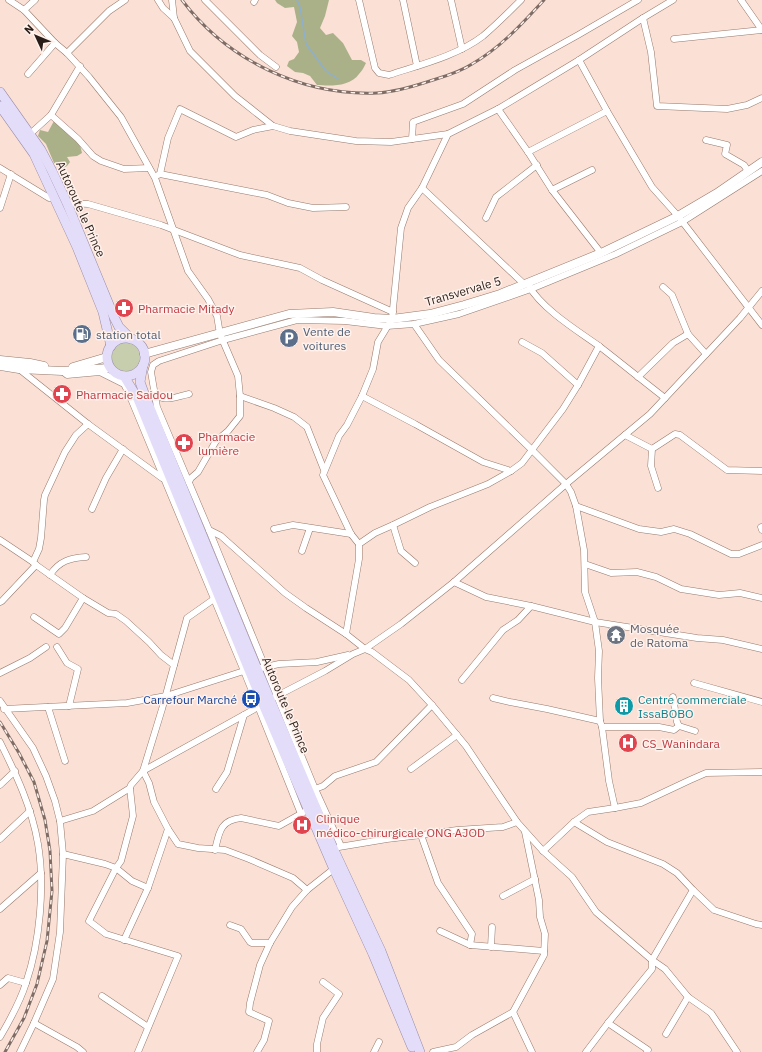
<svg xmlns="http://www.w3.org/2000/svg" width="762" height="1052" viewBox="0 0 762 1052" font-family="'IBM Plex Sans',sans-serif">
  <rect width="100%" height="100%" fill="#fbe0d5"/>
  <circle fill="#c7cead" cx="125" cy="357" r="15"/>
  <g fill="#aab189">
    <path d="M275 0H329L325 16 320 28 326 35 333 33 343 43 352 60H361L366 63C364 67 362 71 359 74 350 87 330 86 317 85L310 76 303 73 295 72 287 66 289 61 294 59 299 52 297 42 292 36 297 22 294 7 285 8 277 3Z"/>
    <polygon points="54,121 80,145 82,153 77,156 67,157 70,162 67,166 62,169 54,163 46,144 38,136 40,130 48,132"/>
  </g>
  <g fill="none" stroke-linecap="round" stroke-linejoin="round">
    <polyline stroke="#8eb0cd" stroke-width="1.5" points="297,0 300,7 306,44 326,71 338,79"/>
    <defs>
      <g id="street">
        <polyline points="9,0 24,10 55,43 67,53 89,77 121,117 155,178 188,271 208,299 217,316 220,334 238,376 240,396 240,416 228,431 216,441 198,472 191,478 189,482"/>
        <polyline points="158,0 163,8 174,18"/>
        <polyline points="172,0 174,18 190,51 235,96 273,126 290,131 356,141 391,142 448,134 498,109 579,60 643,18 673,0"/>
        <polyline points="205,0 260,55 276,67"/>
        <path d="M359 0 375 68 379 73 389 75C419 65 457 56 483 36 496 25 509 12 521 0"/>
        <polyline points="403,0 417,66"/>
        <polyline points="451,0 462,49"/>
        <polyline points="741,0 762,30"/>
        <polyline points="254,2 255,0"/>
        <polyline points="24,10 35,0"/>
        <polyline points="643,18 651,52 657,106 727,109 747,105 762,98"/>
        <polyline points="674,39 762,30"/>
        <polyline points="67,53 109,11 125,0"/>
        <polyline points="579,60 607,111 652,187 678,216 762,325"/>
        <polyline points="28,74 55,43"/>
        <polyline points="498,109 528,152 552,190 601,253"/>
        <polyline points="51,115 78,139 93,156 101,161 124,169 149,168"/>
        <polyline points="30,134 51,115 80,66"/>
        <polyline points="412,139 413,122 463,104 515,70 578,35 638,0"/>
        <polyline points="706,140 727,145 725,154 744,165 748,171"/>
        <polyline points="528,152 607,111"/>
        <polyline points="0,168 49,198 53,197"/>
        <polyline points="160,174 267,195 288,203 313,208 346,207"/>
        <polyline points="158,175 160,174 168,138 180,109 236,137 253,130 273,126"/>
        <polyline points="422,188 524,284"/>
        <polyline points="552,190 592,170"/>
        <polyline points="67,203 88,204 161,225 240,255 300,268 322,280 393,312"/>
        <polyline points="0,208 11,174"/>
        <polyline points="486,218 496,197 537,165"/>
        <path d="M529 286C542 309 578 331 599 346 621 363 643 381 665 398"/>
        <polyline points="663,287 672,295 688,334"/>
        <polyline points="414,324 439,360 532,450 566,484 571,492 576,506 584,550 585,592 595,622 599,651 598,678 600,721 602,727 609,781 615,808"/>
        <polyline points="522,342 542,353 578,385"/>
        <polyline points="19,369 88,424 162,478"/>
        <polyline points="62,371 67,375 100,372 124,384 129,394 244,671 301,814"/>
        <polyline points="638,377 673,343 688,334 706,354"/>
        <path d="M155 395C169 402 175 397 189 394"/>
        <polyline points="240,396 274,408 294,417 307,427 324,470"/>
        <polyline points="362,396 415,424 483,462 511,471"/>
        <polyline points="625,435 652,449 651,466 658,488"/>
        <polyline points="652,449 675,434 680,435 727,470 762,471"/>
        <polyline points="576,506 639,529 661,532 674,529 690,534 731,554 739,554 762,545"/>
        <polyline points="92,509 106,478 123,449"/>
        <polyline points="393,525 401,551 415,563"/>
        <polyline points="761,527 762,530"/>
        <polyline points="274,529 293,525 351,534"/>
        <polyline points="209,530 221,536 285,593 306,608 346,634 365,649 372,652 409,680 432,705 466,746 517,822 543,851 572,877 596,912 652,960 665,969 688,997 711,1013 737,1052"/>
        <polyline points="0,540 33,562 36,565 83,598 108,613 116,614 126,621 149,642 161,655 174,665"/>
        <polyline points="359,544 351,534 323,475 339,436 347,425 362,396 373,369 378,342 392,319 401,228 408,208 422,188 448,134"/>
        <polyline points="302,551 310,528"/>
        <polyline points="33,562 39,549 41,538 44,500 45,495 65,452 76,435 88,424"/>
        <polyline points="585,564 611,573 637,572 656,577 681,589 719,595 740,593 762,598"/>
        <path d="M50 575C59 561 70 558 86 557"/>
        <polyline points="454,582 486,597 531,606 595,622 697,638 723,640 762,649"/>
        <polyline points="0,602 2,601 36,565"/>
        <polyline points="34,617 59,634 65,628 83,598"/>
        <polyline points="346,634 359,559 359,544 375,533 393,525 430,507 488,484 511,471 522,463 563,409 578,385 599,346"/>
        <polyline points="57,647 67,663 78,669 69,706"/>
        <polyline points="261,668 279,664 317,662 348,655"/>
        <polyline points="0,673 30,658 46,647"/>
        <polyline points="462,680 503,630 518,620 531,606"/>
        <polyline points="694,683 762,702"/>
        <polyline points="275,697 325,671 353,654 365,649 401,624 454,582 566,484 650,414 740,318 762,291"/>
        <polyline points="673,697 677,722 679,726"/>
        <polyline points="493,698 510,702 547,709 600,721"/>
        <polyline points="0,701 33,748 46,776 55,801 60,821 63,854 60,932 53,979 34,1023 20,1052"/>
        <polyline points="48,707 65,761"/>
        <polyline points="4,709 127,703 166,696 247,670"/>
        <polyline points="602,727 659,727 674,730 679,726 695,731"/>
        <path d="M0 742C16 774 32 808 38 844 45 886 40 942 26 983 20 1002 10 1020 0 1037"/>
        <polyline points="411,769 457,735"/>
        <polyline points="0,785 15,771"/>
        <polyline points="130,788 133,816 121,861 116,868 89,921 106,934 178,956 138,1052"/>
        <polyline points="216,789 227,772 244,715"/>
        <polyline points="315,789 323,786 335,776 376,762 432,705"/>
        <polyline points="60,821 93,811 130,788 131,785 143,771 162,709 187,618 214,599"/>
        <polyline points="574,822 607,842 663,864 677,873 693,890 714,910 756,924 762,925"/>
        <polyline points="168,829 178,844 198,848 225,850 249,859 293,878 307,890"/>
        <polyline points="421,835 438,883 472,934 470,945"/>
        <polyline points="0,839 30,811"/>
        <polyline points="341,846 315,789 209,530 157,407 151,372 153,365 159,361 223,340 297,320 345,321 387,326 414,324 459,314 531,289 616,254 682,222 762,171"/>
        <polyline points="339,847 387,839 421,835 457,830 503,827 517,822"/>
        <path d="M215 850C219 833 220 820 241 818L279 826 304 812"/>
        <polyline points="543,851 574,822 588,812 615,808 641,803 690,780 706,773 762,772"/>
        <polyline points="63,854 105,864 116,868 132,881 148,888"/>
        <polyline points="503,896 535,879"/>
        <polyline points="0,909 41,873"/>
        <polyline points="230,925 241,929 250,942 252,943 270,943"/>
        <polyline points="440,931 470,945 544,951"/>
        <polyline points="124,940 148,888 168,829 154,802 149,783 143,771 260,706"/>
        <polyline points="491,947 492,927"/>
        <polyline points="0,985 8,978 26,983"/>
        <polyline points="102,996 148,1027"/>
        <polyline points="513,1012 532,1052"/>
        <polyline points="34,1023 77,1047 83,1052"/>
        <polyline points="608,1023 648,1050 647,1052"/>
        <polyline points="666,1034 688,997"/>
        <polyline points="257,1052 264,1040 269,1021 249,1012 250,1003 260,965 270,943 292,907 307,890 331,871 333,867"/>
        <polyline points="317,1052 317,1044 323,1018 339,994 323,982"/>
        <polyline points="374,1052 379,1042"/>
        <polyline points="433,1052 456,1047 472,1035 513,1012 544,955 545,934 540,917 539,900 525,832"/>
        <polyline points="586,1052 608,1023 652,969 652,960 693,890"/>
      </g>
      <g id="secondary">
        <polyline points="144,354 289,314 333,312 374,318 392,319 430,314 464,305 500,294 601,253 678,216 717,193 762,162"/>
        <polyline points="0,360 30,363 44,366"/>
        <polyline points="0,366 19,369 62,371 110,368"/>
        <polyline points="73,367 107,357"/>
      </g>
      <g id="primary">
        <polyline points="0,92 41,150 52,171 67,203 114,317 119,327 131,339"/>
        <polyline points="0,106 34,154 77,247 103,312 111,346"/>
        <circle cx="126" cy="357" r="19"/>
        <polyline points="143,365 140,382 145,396 257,669 333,848 381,951 420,1052"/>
        <polyline points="124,376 138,399 263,704 333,867 373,954 412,1047"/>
      </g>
    </defs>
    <use href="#street" stroke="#97796c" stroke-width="7"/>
    <use href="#secondary" stroke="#97796c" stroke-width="9"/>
    <use href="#primary" stroke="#978ba8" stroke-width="10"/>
    <use href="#street" stroke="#fff" stroke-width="6"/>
    <use href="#secondary" stroke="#fff" stroke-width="8"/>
    <use href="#primary" stroke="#e4ddfa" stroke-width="9"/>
    <defs>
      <g id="rail">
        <path d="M182 0C227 60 302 96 377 93 396 92 415 86 433 80 446 76 460 72 472 64 500 48 522 24 544 0"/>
        <polyline points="0,722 19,753 34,782 45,820 50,851 52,891 47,941 37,984 24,1018 5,1052"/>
      </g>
    </defs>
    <use href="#rail" stroke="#7e6c65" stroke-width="3"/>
    <use href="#rail" stroke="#fff1eb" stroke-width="1.5" stroke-dasharray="4.5" stroke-linecap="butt"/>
  </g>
  <defs>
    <symbol id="pharmacy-disc" viewBox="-11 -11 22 22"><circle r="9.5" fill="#e0444e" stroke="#fff1eb"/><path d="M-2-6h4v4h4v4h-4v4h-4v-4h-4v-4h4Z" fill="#fff"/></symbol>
    <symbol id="fuel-disc" viewBox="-11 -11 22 22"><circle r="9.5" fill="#5c6f8a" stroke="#fff1eb"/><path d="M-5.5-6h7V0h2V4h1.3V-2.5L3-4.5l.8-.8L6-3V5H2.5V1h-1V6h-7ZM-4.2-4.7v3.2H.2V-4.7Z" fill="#fff"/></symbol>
    <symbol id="parking-disc" viewBox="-11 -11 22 22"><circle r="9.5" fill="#5c6f8a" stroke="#fff1eb"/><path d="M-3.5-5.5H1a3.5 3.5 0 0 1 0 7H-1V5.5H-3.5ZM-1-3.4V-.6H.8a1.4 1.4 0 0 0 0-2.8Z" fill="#fff"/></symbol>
    <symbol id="temple-disc" viewBox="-11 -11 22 22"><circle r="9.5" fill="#6b7280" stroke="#fff1eb"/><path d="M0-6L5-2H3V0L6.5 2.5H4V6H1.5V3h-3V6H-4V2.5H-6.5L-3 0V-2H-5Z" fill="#fff"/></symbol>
    <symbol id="bus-disc" viewBox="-11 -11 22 22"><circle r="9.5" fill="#1a4fb4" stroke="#fff1eb"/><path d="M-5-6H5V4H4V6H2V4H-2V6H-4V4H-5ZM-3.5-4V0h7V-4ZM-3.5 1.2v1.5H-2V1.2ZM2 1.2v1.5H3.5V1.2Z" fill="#fff"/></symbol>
    <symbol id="building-disc" viewBox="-11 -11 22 22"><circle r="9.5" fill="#0f9aa8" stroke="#fff1eb"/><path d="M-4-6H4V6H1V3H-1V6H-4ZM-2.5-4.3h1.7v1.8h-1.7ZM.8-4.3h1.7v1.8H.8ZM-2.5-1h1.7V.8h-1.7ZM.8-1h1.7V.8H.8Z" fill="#fff"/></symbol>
    <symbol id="hospital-disc" viewBox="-11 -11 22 22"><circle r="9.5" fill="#e0444e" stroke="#fff1eb"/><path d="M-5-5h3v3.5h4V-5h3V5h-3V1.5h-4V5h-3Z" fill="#fff"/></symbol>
  </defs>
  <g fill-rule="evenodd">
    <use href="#pharmacy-disc" x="113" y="297" width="22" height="22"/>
    <use href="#fuel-disc" x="71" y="323" width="22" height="22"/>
    <use href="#parking-disc" x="278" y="327" width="22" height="22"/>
    <use href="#pharmacy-disc" x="51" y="383" width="22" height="22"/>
    <use href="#pharmacy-disc" x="173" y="432" width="22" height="22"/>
    <use href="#temple-disc" x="605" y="624" width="22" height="22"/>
    <use href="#bus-disc" x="240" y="688" width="22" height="22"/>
    <use href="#building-disc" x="613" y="695" width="22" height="22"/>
    <use href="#hospital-disc" x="617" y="732" width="22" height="22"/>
    <use href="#hospital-disc" x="291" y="814" width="22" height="22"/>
  </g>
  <g text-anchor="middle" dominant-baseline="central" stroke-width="3" stroke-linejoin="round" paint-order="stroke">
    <g font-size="12" fill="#291d18" stroke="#fff1eb">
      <text transform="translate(81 209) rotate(66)">Autoroute le Prince</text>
      <text transform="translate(463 291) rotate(-16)">Transvervale 5</text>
      <text transform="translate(286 705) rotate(67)">Autoroute le Prince</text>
    </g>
    <g font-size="12" fill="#be3a42" stroke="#fff1eb" text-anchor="start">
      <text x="138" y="308">Pharmacie Mitady</text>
      <text x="76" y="394">Pharmacie Saidou</text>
      <text x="198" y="436">Pharmacie<tspan x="198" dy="14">lumière</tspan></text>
      <text x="642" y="743">CS_Wanindara</text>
      <text x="316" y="818">Clinique<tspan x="316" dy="14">médico-chirurgicale ONG AJOD</tspan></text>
    </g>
    <g font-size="12" fill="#4e5e75" stroke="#fff1eb" text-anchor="start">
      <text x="303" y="331">Vente de<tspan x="303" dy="14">voitures</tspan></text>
      <text x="96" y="334">station total</text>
    </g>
    <g font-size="12" fill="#5b616d" stroke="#fff1eb" text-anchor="start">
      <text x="630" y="628">Mosquée<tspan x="630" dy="14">de Ratoma</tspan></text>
    </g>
    <g font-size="12" fill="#164399" stroke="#fff1eb" text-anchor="end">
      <text x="237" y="699">Carrefour Marché</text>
    </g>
    <g font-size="12" fill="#0d838f" stroke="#fff1eb" text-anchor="start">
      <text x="638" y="699">Centre commerciale<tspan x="638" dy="14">IssaBOBO</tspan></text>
    </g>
  </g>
  <g transform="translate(36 36) rotate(314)" stroke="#fff1eb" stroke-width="3" paint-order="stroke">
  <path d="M0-3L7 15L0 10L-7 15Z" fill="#291d18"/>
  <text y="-6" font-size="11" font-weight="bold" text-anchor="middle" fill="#291d18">N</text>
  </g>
</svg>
